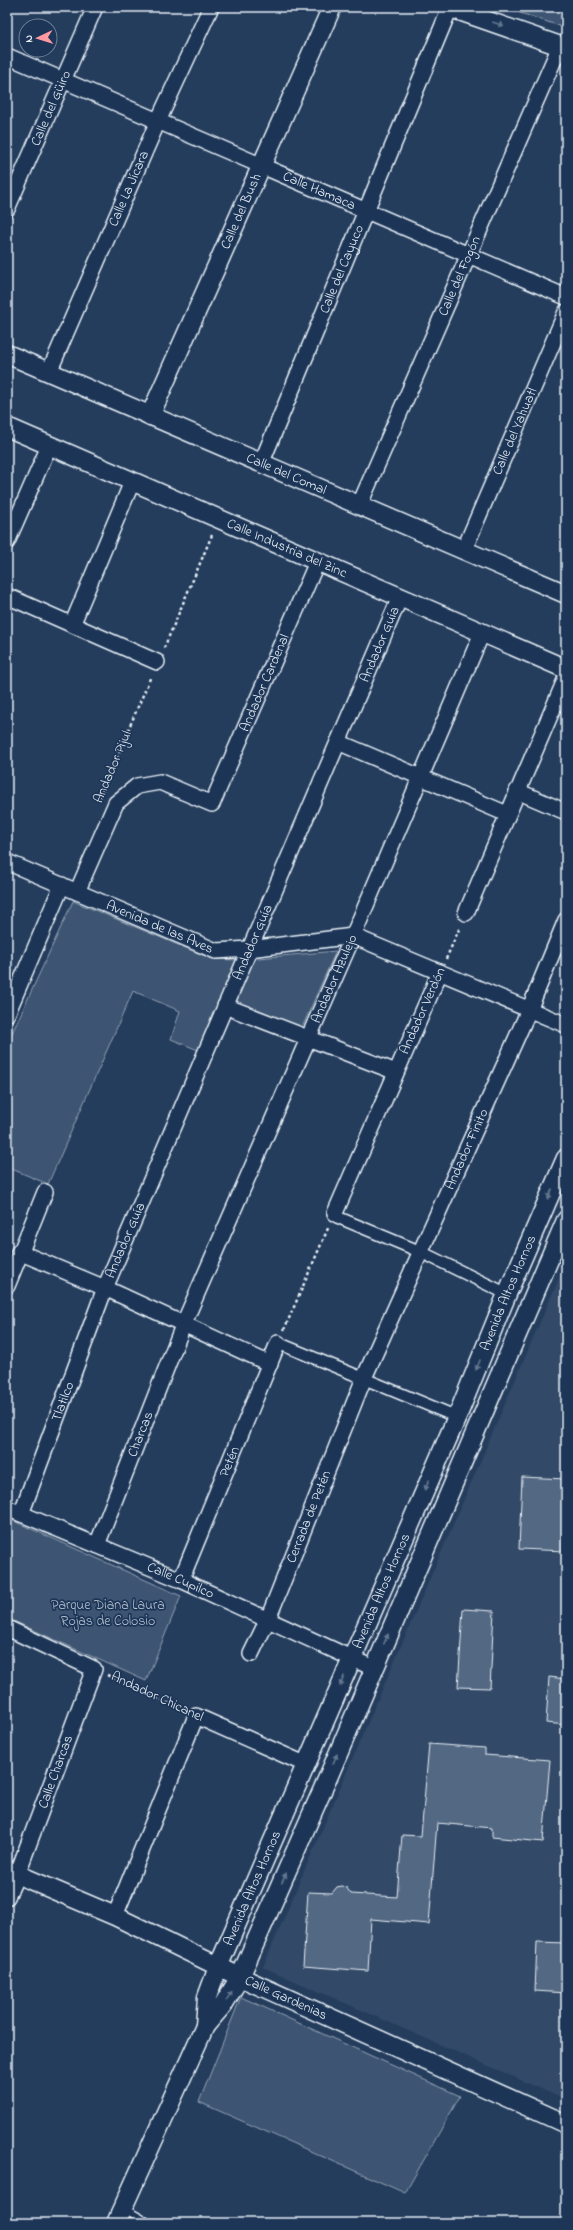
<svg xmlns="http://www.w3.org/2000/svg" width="573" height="2230" viewBox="0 0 573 2230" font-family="'Indie Flower',sans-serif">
  <rect width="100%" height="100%" fill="#253d5d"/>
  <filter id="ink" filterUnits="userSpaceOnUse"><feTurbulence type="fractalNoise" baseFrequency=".025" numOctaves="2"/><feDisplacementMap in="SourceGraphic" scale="8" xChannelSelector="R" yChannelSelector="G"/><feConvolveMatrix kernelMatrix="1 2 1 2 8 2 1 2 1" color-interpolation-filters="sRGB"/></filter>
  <g filter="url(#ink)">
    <polygon fill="#334a68" points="566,1262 566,2100 263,1967"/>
    <g fill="#3e5472" stroke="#93a2b5">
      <polygon points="502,7 566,7 566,28"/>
      <polygon points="73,901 212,959 237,960 336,951 296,1041 215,1011 198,1050 171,1039 180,1011 133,991 48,1184 7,1167 7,1044"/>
      <polygon points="7,1518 181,1596 146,1681 7,1618"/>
      <polygon points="241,1997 460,2096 405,2193 199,2102"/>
    </g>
    <g fill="#536782" stroke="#e8f1f8">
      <polygon points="522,1477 566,1479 566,1551 519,1549"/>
      <polygon points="463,1609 494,1611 490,1688 458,1687"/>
      <polygon points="549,1677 566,1679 566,1725 546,1723"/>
      <polygon points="429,1744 485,1748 485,1755 550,1760 543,1842 492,1837 492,1828 437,1823 429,1924 371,1919 368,1971 303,1966 308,1892 332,1893 337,1887 341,1886 346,1887 351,1894 397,1897 402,1835 421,1836"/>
      <polygon points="537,1942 566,1943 566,1993 535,1991"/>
    </g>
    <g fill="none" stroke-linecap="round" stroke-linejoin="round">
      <defs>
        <polyline id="service" points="123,2208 149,2223"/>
        <g id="pedestrian">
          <polyline points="335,1213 337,1217 421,1252 507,1294"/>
          <polyline points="278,1343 457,1417"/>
        </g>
        <g id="minor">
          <path id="s1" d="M7 56 566 297"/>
          <path id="s2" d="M7 209 95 7"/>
          <path id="s3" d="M49 372 158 121 211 7"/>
          <path id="s4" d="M261 464 450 8"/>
          <path id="s5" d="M359 506 560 46"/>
          <polyline points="7,542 49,446"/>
          <path id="s6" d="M464 550 566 312"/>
          <polyline points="7,596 157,662"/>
          <polyline points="72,625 132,482"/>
          <polyline points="338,742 507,814"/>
          <polyline points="517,791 566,812"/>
          <path id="s7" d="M7 862 216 951 249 949 353 936 566 1025"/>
          <path id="s8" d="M77 892 116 803 137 786 160 782 212 804 317 562"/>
          <polyline points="466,913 566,678"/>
          <polyline points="225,1006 396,1072"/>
          <polyline points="7,1014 62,885"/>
          <polyline points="335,1213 440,972"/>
          <polyline points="19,1252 105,1288 270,1364"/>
          <polyline points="7,1286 45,1192"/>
          <path id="s9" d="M7 1508 181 1580 373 1668"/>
          <path id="s10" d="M21 1514 105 1288 400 597"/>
          <path id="s11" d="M97 1545 184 1323 353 936 482 633"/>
          <path id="s12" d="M181 1580 278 1343"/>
          <polyline points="7,1628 94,1669 17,1875 7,1897"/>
          <path id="s13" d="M251 1654 268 1619 364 1378 529 1010 566 920"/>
          <polyline points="115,1916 196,1716 307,1765"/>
        </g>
        <g id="tertiary">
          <polyline points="448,7 566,48"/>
          <path id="s14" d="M7 354 566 594"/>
          <path id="s15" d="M150 416 332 7"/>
          <path id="s16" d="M7 427 566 669"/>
          <path id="s17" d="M7 1870 115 1916 240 1977 566 2124"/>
          <path id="s18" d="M205 2026 207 1997 218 1967 457 1417 507 1294 566 1158"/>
          <polyline points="116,2223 205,2026 223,2005 240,1977 329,1775 566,1220"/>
        </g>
      </defs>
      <use href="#service" stroke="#e8f1f8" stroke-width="10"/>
      <use href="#pedestrian" stroke="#e8f1f8" stroke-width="14"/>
      <use href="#minor" stroke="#e8f1f8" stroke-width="18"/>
      <use href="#tertiary" stroke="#e8f1f8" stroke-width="21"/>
      <g stroke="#e8f1f8" stroke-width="2.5" stroke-dasharray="3 3" stroke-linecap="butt">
        <polyline points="164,648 212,535"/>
        <polyline points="100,797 151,676"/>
        <polyline points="446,959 460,927"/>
        <polyline points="284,1330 329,1226"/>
        <polyline points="107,1675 183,1710"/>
      </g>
      <use href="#service" stroke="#1d3557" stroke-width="7"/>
      <use href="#pedestrian" stroke="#1d3557" stroke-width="11"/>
      <use href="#minor" stroke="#1d3557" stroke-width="15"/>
      <use href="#tertiary" stroke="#1d3557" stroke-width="18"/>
    </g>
    <defs><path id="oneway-solid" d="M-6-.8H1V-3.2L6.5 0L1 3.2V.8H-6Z"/></defs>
    <g fill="#64778f">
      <use href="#oneway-solid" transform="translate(498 24) rotate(19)"/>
      <use href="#oneway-solid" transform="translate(550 1194) rotate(113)"/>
      <use href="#oneway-solid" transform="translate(478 1365) rotate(112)"/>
      <use href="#oneway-solid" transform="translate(427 1485) rotate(114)"/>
      <use href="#oneway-solid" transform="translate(386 1639) rotate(-66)"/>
      <use href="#oneway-solid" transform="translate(342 1681) rotate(113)"/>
      <use href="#oneway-solid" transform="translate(335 1759) rotate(-68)"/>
      <use href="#oneway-solid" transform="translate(284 1878) rotate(-66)"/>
      <use href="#oneway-solid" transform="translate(229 1996) rotate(-59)"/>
    </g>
  </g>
  <g text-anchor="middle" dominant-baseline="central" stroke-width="3.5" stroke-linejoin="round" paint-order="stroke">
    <g font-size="14" fill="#e8f1f8" stroke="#1d3557">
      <text stroke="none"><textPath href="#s2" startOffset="110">Calle del Güiro</textPath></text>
      <text stroke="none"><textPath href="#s3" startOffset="200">Calle La Jícara</textPath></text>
      <text stroke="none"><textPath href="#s1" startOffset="340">Calle Hamaca</textPath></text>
      <text stroke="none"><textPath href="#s15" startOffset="224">Calle del Bush</textPath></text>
      <text stroke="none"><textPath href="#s4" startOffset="211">Calle del Cayuco</textPath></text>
      <text stroke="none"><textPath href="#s5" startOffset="251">Calle del Fogón</textPath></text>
      <text stroke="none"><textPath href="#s6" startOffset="129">Calle del Yahuatl</textPath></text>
      <text stroke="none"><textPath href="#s14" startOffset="304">Calle del Comal</textPath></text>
      <text stroke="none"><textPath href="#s16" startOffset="305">Calle Industria del Zinc</textPath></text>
      <text stroke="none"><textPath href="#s10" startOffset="941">Andador Guía</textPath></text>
      <text stroke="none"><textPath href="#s8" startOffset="336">Andador Cardenal</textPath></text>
      <text transform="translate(113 767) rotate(-67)">Andador Pijul</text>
      <text stroke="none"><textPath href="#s7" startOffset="166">Avenida de las Aves</textPath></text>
      <text stroke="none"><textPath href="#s10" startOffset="617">Andador Guía</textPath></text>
      <text stroke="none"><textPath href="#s11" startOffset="614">Andador Azulejo</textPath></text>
      <text transform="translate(423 1011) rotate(-66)">Andador Verdón</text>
      <text stroke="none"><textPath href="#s13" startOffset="549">Andador Finito</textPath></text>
      <text stroke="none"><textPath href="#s10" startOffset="293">Andador Guía</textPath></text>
      <text stroke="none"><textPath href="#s18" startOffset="795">Avenida Altos Hornos</textPath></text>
      <text stroke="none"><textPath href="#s10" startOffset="120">Tlatilco</textPath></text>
      <text stroke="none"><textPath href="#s11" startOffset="119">Charcas</textPath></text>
      <text stroke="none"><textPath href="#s12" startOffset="128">Petén</textPath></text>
      <text stroke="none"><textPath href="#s13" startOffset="149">Cerrada de Petén</textPath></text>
      <text stroke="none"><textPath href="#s9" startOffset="188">Calle Cupilco</textPath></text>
      <text stroke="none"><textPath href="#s18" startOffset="471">Avenida Altos Hornos</textPath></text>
      <text transform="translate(157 1697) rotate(25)">Andador Chicanel</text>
      <text transform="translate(56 1772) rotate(-70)">Calle Charcas</text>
      <text stroke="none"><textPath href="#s18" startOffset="147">Avenida Altos Hornos</textPath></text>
      <text stroke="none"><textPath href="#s17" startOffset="307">Calle Gardenias</textPath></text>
    </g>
    <g font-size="14" fill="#b5c2d0" stroke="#1d3557">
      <text x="108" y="1605">Parque Diana Laura<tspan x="108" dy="16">Rojas de Colosio</tspan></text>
    </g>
  </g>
  <rect width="573" height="2230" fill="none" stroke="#1d3557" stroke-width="24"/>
  <rect x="12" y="12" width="549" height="2206" fill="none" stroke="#e8f1f8" stroke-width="1.5" filter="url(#ink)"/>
  <g transform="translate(38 38) rotate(266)"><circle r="19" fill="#1d3557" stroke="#6e8097"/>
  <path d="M0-3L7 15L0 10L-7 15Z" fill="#ff9aa2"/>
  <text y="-6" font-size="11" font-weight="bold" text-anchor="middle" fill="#e8f1f8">N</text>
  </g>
</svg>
